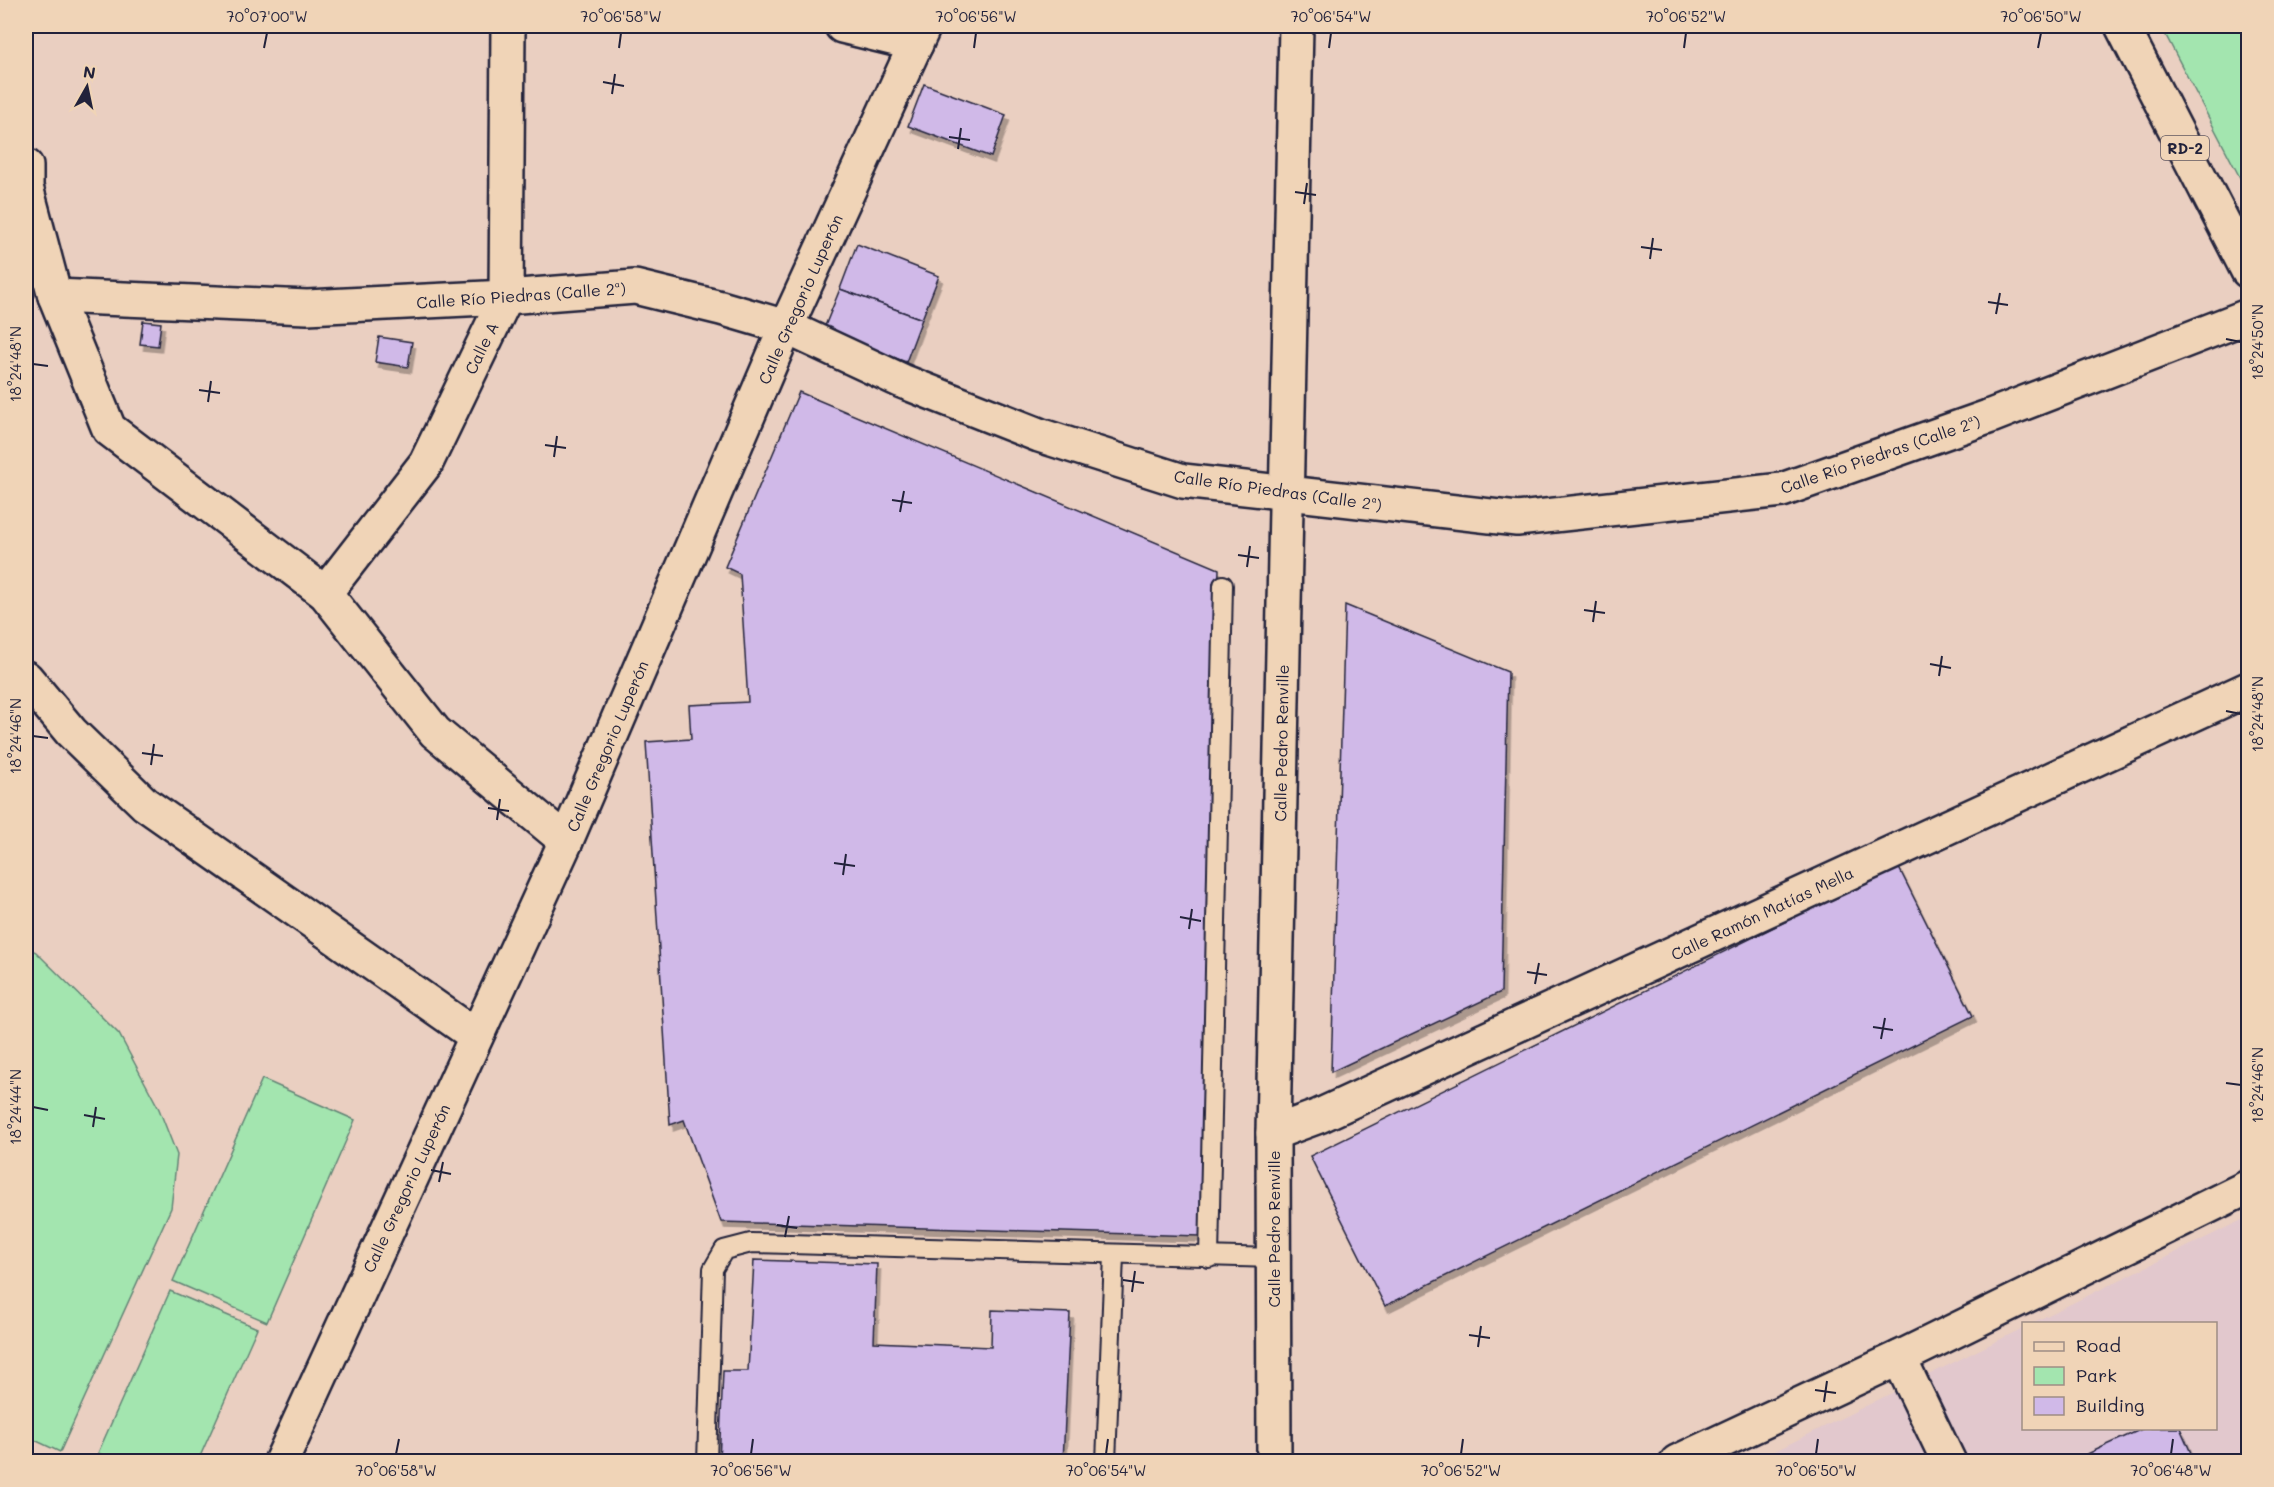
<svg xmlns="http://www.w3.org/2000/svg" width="2274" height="1487" viewBox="0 0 2274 1487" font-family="Mali,sans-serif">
  <defs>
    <filter id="shadow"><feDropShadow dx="3.5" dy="6" stdDeviation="0" flood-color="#0004"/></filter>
  </defs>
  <rect width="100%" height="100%" fill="#eacfc1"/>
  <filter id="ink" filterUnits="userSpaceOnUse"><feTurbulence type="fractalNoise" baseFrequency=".0167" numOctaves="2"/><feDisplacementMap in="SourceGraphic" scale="12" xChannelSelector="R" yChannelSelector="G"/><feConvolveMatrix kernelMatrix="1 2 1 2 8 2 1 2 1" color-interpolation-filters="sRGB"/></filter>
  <g filter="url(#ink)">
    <polygon fill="#e2c8cd" points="2248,1217 2248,1461 1753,1462 2023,1328 2024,1428 2216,1428 2216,1324 2032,1323"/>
    <g fill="#a3e5af" stroke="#628475" stroke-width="1.5">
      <polygon points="2161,26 2248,26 2248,193"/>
      <polygon points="26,947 36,952 119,1034 159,1109 177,1155 171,1208 60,1452 26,1436"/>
      <polygon points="262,1079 355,1120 267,1322 173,1281"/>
      <polygon points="170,1291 257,1328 198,1461 118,1461 98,1453"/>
    </g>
    <g fill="#d0b9e8" stroke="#22223b" stroke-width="1.5" filter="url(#shadow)">
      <polygon points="924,84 1006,115 991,157 908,126"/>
      <polygon points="857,244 939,276 922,319 840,289"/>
      <polygon points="840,289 922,319 906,362 823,331"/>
      <polygon points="143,321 161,323 158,346 140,344"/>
      <polygon points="379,337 412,342 408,367 375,362"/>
      <polygon points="799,392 1219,569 1200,1236 721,1222 684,1120 670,1125 646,742 691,739 689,705 748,702 740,574 725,567"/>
      <polygon points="1345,605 1508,672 1501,992 1331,1072"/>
      <polygon points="1898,866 1973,1016 1385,1306 1310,1156"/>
      <polygon points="754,1260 877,1264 874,1342 991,1347 992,1310 1070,1313 1063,1462 719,1462 723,1371 748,1371"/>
      <polygon points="2144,1428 2180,1428 2195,1462 2070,1462"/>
    </g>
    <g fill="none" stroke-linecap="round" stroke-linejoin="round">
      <defs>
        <g id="lane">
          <polyline points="1209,1258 1223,585"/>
          <polyline points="707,1462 713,1269 724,1250 751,1243 1274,1258"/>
          <polyline points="1106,1462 1114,1255"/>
        </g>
        <g id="street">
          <polyline points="842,26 916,44"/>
          <polyline points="26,166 26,187 55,296 109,429 325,593 435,732 566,841"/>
          <polyline points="55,296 307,307 506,297 635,287 721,308 786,327 902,381 1039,435 1183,481 1517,519 1782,490 1988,417 2248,316"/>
          <polyline points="325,593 426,463 506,297 508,26"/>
          <polyline points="26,678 71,732 145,804 476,1036"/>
          <polyline points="1273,1133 1319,1116 2248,689"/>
          <polyline points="1899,1358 1949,1462"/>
          <polyline points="1274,1462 1273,1133 1296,26"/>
        </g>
        <g id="secondary">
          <polyline points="281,1462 566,841 786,327 924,26"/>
          <polyline points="1677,1462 1899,1358 2248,1187"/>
        </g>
        <polyline id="primary" points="2122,26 2248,271"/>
      </defs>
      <use href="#lane" stroke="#22223b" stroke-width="22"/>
      <use href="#street" stroke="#22223b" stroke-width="38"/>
      <use href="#secondary" stroke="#22223b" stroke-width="38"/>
      <use href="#primary" stroke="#22223b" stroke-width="38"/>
      <use href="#lane" stroke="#f0d4b7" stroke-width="18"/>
      <use href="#street" stroke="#f0d4b7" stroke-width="33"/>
      <use href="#secondary" stroke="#f0d4b7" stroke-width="33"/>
      <use href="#primary" stroke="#f0d4b7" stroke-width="33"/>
    </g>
  </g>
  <path fill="none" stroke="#22223b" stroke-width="2" d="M264 48 267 33M619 48 621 33M974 48 976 33M1329 48 1331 33M1684 48 1686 33M2038 48 2041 33M603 82 624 86M612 94 615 74M949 137 970 140M958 149 961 128M1295 192 1316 195M1304 204 1307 183M1641 247 1662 250M1650 259 1653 238M1988 302 2008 305M1996 314 2000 293M2226 339 2241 342M33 364 48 366M199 390 220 393M208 402 211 381M545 445 566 448M554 457 557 436M892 500 912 503M900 512 904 491M1238 555 1259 558M1247 567 1250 546M1584 610 1605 613M1593 622 1596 601M1930 664 1951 668M1939 676 1942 656M2226 711 2241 714M33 736 48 738M142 753 163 756M151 765 154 744M488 808 509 811M497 820 500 799M834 863 855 866M843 875 846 854M1180 917 1201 921M1189 929 1192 909M1527 972 1547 975M1535 984 1539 963M1873 1027 1893 1030M1881 1039 1885 1018M2226 1083 2241 1085M33 1107 48 1110M84 1115 105 1119M93 1127 96 1107M431 1170 451 1174M439 1182 443 1162M777 1225 797 1228M785 1237 789 1216M1123 1280 1144 1283M1132 1292 1135 1271M1469 1335 1490 1338M1478 1347 1481 1326M1815 1390 1836 1393M1824 1402 1827 1381M396 1454 399 1439M751 1454 753 1439M1106 1454 1108 1439M1461 1454 1463 1439M1816 1454 1818 1439M2171 1454 2173 1439"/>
  <g text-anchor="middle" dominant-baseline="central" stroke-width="5" stroke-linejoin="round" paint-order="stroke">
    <rect fill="#f0d4b7" stroke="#605760" stroke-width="1.5" x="2161" y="136" width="48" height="24" rx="4.5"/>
    <g font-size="15" font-weight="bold" fill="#22223b">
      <text x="2185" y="148">RD-2</text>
    </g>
    <g font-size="16" fill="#22223b" stroke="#f0d4b7">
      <text transform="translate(521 295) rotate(-4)">Calle Río Piedras (Calle 2ª)</text>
      <text transform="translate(800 299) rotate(-66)">Calle Gregorio Luperón</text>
      <text transform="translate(481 348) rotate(-64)">Calle A</text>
      <text transform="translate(1880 454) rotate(-19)">Calle Río Piedras (Calle 2ª)</text>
      <text transform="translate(1278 490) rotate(8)">Calle Río Piedras (Calle 2ª)</text>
      <text transform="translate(1281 743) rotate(-89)">Calle Pedro Renville</text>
      <text transform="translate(607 746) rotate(-67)">Calle Gregorio Luperón</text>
      <text transform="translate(1762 913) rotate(-25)">Calle Ramón Matías Mella</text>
      <text transform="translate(406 1188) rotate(-65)">Calle Gregorio Luperón</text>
      <text transform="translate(1273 1229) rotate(-90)">Calle Pedro Renville</text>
    </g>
  </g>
  <rect width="2274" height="1487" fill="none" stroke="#f0d4b7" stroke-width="66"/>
  <rect x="2022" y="1322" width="195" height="108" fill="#f0d4b7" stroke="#9e8d85" stroke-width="1.5"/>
  <rect x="2034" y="1342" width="30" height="9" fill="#f0d4b7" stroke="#9e8d85" stroke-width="1.5"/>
  <text x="2076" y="1352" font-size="18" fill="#22223b">Road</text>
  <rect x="2034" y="1367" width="30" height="18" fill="#a3e5af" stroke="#9e8d85" stroke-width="1.5"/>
  <text x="2076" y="1382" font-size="18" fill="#22223b">Park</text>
  <rect x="2034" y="1397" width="30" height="18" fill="#d0b9e8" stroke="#9e8d85" stroke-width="1.5"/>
  <text x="2076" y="1412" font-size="18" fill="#22223b">Building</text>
  <g transform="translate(87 87) rotate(9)" stroke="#f0d4b7" stroke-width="4.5" paint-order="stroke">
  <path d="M0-4.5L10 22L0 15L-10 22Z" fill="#22223b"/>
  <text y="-9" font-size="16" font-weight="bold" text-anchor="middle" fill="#22223b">N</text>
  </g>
  <rect x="33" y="33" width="2208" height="1421" fill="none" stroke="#22223b" stroke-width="2"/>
  <g font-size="15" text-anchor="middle" fill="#22223b">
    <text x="267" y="22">70°07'00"W</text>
    <text x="621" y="22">70°06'58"W</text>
    <text x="976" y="22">70°06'56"W</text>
    <text x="1331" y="22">70°06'54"W</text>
    <text x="1686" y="22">70°06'52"W</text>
    <text x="2041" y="22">70°06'50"W</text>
    <text transform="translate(2258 342) rotate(-90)" y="5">18°24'50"N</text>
    <text transform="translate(16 364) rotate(-90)" y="5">18°24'48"N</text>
    <text transform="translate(2258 714) rotate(-90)" y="5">18°24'48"N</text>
    <text transform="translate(16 736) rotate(-90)" y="5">18°24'46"N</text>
    <text transform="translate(2258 1085) rotate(-90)" y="5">18°24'46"N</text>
    <text transform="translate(16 1107) rotate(-90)" y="5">18°24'44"N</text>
    <text x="396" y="1476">70°06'58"W</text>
    <text x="751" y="1476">70°06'56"W</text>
    <text x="1106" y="1476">70°06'54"W</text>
    <text x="1461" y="1476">70°06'52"W</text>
    <text x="1816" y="1476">70°06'50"W</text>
    <text x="2171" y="1476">70°06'48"W</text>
  </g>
</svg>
